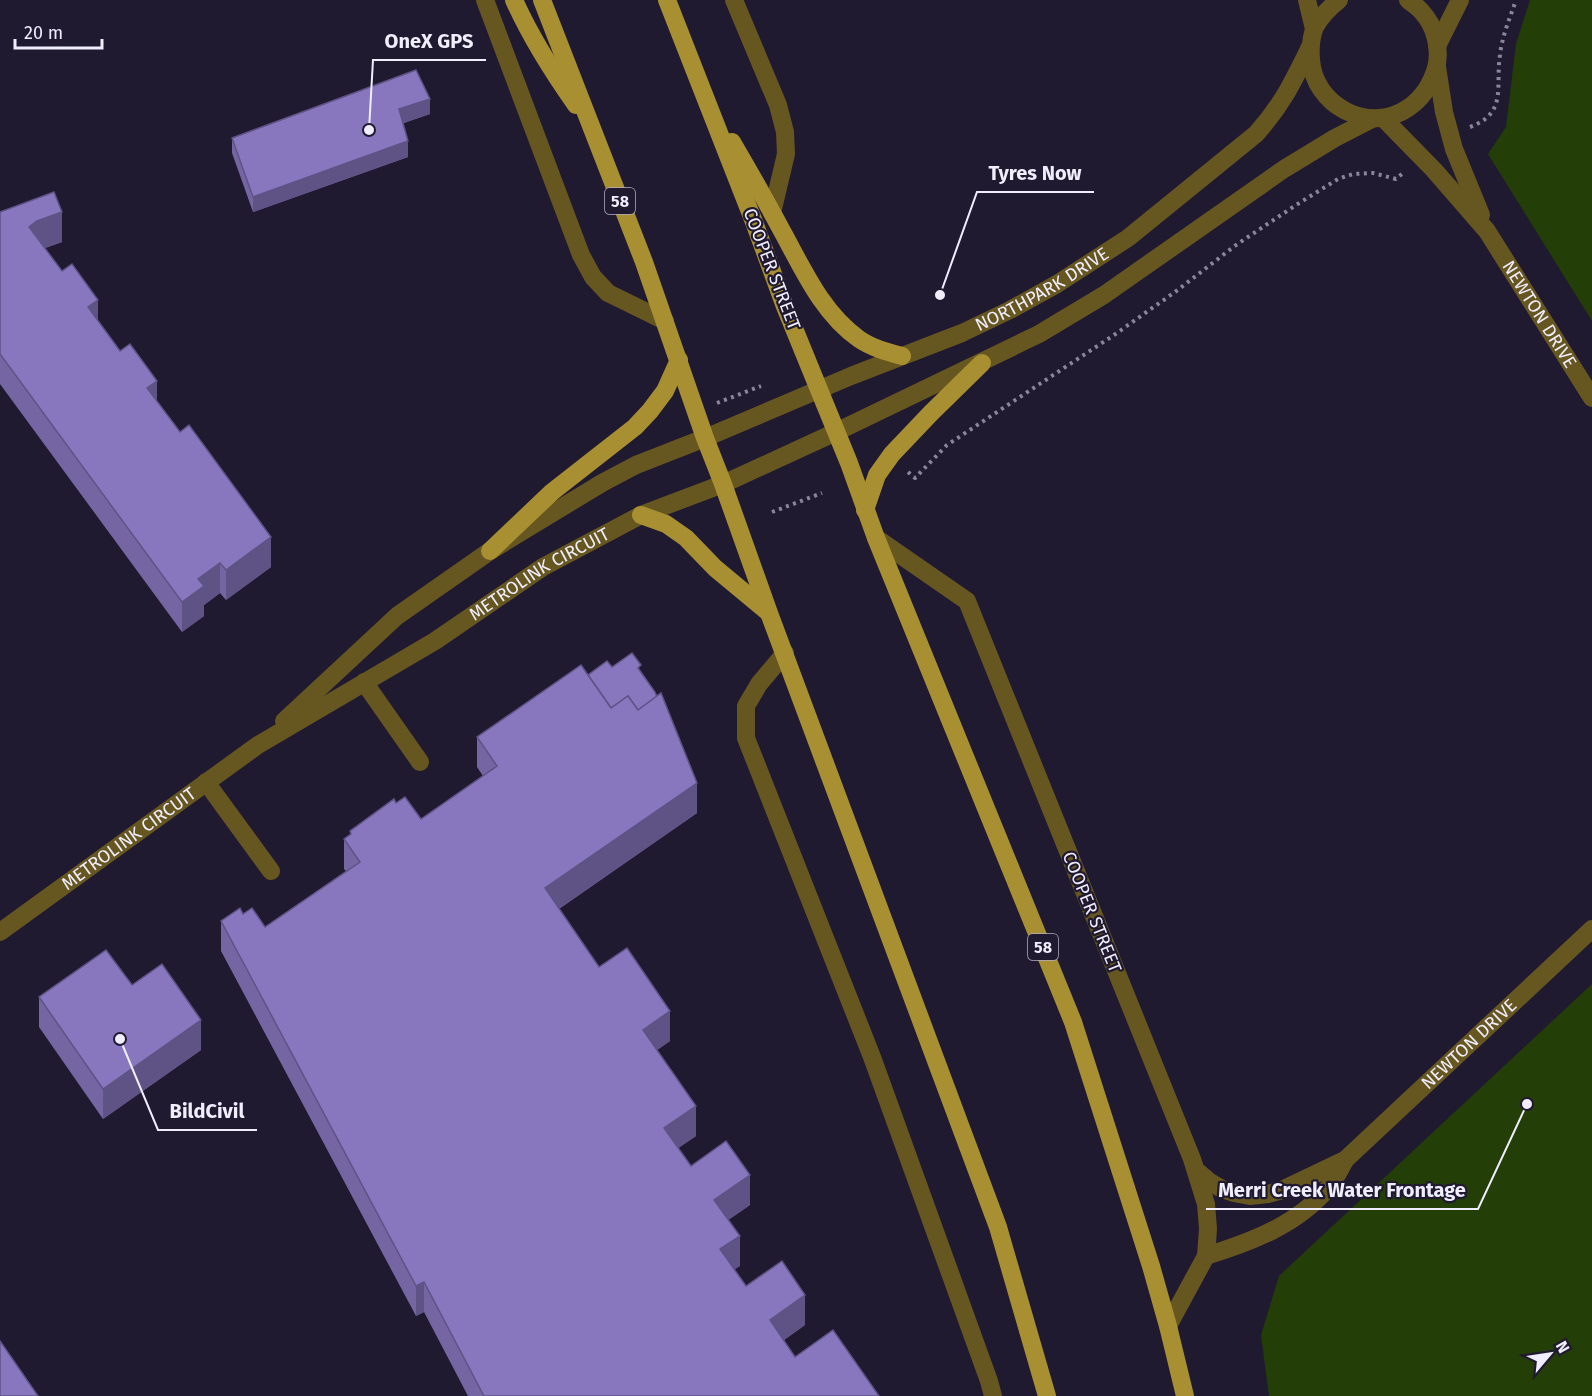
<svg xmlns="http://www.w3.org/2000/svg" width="1592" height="1396" viewBox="0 0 1592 1396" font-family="'Fira Sans',sans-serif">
  <rect width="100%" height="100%" fill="#201a31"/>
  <g fill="#233e07">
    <polygon points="1530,0 1592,0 1592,321 1488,154 1506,127 1516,44"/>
    <polygon points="1592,984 1592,1396 1269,1396 1261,1335 1279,1276"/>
  </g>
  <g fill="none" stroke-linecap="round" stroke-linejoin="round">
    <g stroke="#8a8699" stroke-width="4" stroke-dasharray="3 4.5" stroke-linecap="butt">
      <path d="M1470 127C1508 113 1495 87 1500 55 1502 36 1510 18 1516 0"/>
      <polyline points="717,403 761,386"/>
      <polyline points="908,472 915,478 947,445 1114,335 1175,292 1236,245 1296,205 1338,179 1353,174 1373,173 1396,179 1403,173"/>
      <polyline points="772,512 822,493"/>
    </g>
    <g stroke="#665620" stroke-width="18">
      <polyline points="485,0 581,255 593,277 608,293 665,321"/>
      <polyline points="734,0 778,105 785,132 786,154 772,213"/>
      <polyline points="1307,0 1314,29"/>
      <path d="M1339 0C1329 8 1321 16 1315 27 1311 37 1310 48 1311 59 1313 105 1369 135 1408 108 1423 98 1431 85 1436 68 1441 49 1435 26 1422 12 1418 7 1413 4 1408 0"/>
      <polyline points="1437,46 1460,0"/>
      <polyline points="1437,67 1444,112 1454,149 1481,215"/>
      <path id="s1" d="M1383 118 1434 170 1487 231 1592 398"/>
      <polyline points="876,538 967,601 1192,1159 1206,1204 1208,1229 1206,1256 1168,1326"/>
      <polyline points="785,653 759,684 746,706 746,738 872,1057 989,1381 993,1396"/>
      <polyline points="364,682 420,762"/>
      <path id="s2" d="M284 721 397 616 490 551 602 483 636 465 705 438 851 376 962 333 1010 310 1057 284 1128 238 1256 134C1282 105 1293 82 1310 47"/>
      <polyline points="206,782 271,871"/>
      <path id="s3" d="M0 932 258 745 435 641 543 567 641 515 723 484 836 432 1039 334 1104 295 1284 169 1335 138 1372 119"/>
      <path id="s4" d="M1197 1171 1210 1182 1222 1189 1234 1193 1250 1196 1268 1194 1282 1190 1345 1160 1592 929"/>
      <path d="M1206 1256C1251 1242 1297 1225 1328 1188 1335 1180 1340 1170 1345 1160"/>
    </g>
    <g stroke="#a88f32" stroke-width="18">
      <path d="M514 0C531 38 552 71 576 105"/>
      <polyline points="542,0 644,262 705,438 723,484 769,613 998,1227 1047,1396"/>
      <polyline points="667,0 754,222 784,304 849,463 876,538 1073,1022 1151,1266 1168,1326 1185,1396"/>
      <path d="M732 142C749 171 766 201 782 231 803 269 822 313 859 339 872 348 887 352 902 356"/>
      <polyline points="865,510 877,475 892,454 931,413 982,363"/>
      <polyline points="641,515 666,524 686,538 715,568 768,612"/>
      <polyline points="490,551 552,492 635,427 650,411 665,391 679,360"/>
    </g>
  </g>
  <g fill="#7565a3">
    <polygon points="430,114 403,123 408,157 253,212 232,153 232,138"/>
    <polygon points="0,212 62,242 45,248 157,402 271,567 226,600 220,593 204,605 204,616 182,632 0,384"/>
    <polygon points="612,667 641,672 697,813 559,909 599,967 670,1041 657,1050 696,1136 678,1148 691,1166 750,1205 728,1220 740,1266 734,1269 746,1286 805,1325 784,1340 795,1357 879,1396 468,1396 424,1312 416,1316 221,951 221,921 243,914 265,927 346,871 344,869 344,839 350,835 350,831 396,803 421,819 483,776 477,767 477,737 588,675"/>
    <polygon points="132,985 201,1050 103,1119 39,1027 39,997"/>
  </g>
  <g fill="#5f5385">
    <polygon points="430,99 430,114 399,125 399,109"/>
    <polygon points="408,141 408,157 253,212 253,197"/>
    <polygon points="62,212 62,242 37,251 29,227 37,221"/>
    <polygon points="98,300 98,330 88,307"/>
    <polygon points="157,381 157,411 147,388"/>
    <polygon points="271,537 271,567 226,600 226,570"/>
    <polygon points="220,563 220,593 204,605 204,616 182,632 182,602 198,579"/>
    <polygon points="697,783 697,813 545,918 545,888"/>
    <polygon points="670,1011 670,1041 643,1060 643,1030"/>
    <polygon points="201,1020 201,1050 103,1119 103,1089"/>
    <polygon points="696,1106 696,1136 664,1158 664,1128"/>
    <polygon points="750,1175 750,1205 714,1230 714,1200"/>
    <polygon points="740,1236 740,1266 720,1279 720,1249"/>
    <polygon points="424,1282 424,1312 416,1316 416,1286"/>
    <polygon points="805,1295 805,1325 770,1350 770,1320"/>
  </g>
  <g fill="#8876be" stroke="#5f5385" stroke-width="1.5">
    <polygon points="416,70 430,99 399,109 408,141 253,197 232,138"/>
    <polygon points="54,192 62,212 37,221 29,227 62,271 72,264 98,300 88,307 120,351 130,344 157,381 147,388 180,432 189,425 271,537 226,570 220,563 198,579 204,586 182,602 0,354 0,212"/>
    <polygon points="632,653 641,665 638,668 655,692 657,697 638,710 628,696 611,708 588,675 607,661 612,667"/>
    <polygon points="581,665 611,708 628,696 638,710 661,693 697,783 545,888 599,967 627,948 670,1011 643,1030 696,1106 664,1128 691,1166 726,1141 750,1175 714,1200 740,1236 720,1249 746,1286 782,1261 805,1295 770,1320 795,1357 833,1330 879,1396 484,1396 424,1282 416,1286 221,921 240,908 243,914 252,908 265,927 360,862 344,839 351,834 350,831 394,799 396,803 405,797 421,819 497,766 477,737"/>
    <polygon points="106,950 132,985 162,964 201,1020 103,1089 39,997"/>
    <polygon points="0,1341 38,1396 0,1396"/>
  </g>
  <g text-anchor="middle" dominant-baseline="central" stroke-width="4.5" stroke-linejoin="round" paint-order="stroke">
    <g fill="#201a31" stroke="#b2aec0" stroke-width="1.5">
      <rect x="605" y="188" width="30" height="26" rx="4.5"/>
      <rect x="1028" y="934" width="30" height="26" rx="4.5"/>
    </g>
    <g font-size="16" font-weight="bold" fill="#f0edfd">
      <text x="620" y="201">58</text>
      <text x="1043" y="947">58</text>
    </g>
    <g font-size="18" fill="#f0edfd" stroke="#201a31">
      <text transform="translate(772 269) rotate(69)">COOPER STREET</text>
      <text stroke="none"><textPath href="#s2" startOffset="880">NORTHPARK DRIVE</textPath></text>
      <text stroke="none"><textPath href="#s1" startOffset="252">NEWTON DRIVE</textPath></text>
      <text stroke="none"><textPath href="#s3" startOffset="648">METROLINK CIRCUIT</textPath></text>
      <text stroke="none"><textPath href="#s3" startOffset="159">METROLINK CIRCUIT</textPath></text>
      <text transform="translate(1092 912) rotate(68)">COOPER STREET</text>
      <text stroke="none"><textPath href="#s4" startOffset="332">NEWTON DRIVE</textPath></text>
    </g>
  </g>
  <path fill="none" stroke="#f0edfd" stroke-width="2" d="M369 130L373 60H486M940 295L977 192H1094M120 1039L158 1130H257M1527 1104L1478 1209H1206"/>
  <g fill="#f0edfd" stroke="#201a31" stroke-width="2">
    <circle cx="369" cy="130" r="6"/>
    <circle cx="940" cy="295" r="6"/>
    <circle cx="120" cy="1039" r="6"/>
    <circle cx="1527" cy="1104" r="6"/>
  </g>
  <g font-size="20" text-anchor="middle" font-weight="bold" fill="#f0edfd" stroke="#201a31" stroke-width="4.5" stroke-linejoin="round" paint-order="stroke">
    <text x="429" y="48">OneX GPS</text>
    <text x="1035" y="180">Tyres Now</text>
    <text x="207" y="1118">BildCivil</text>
    <text x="1342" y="1197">Merri Creek Water Frontage</text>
  </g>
  <g transform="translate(1550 1354) rotate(61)" stroke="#201a31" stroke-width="4.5" paint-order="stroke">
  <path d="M0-4.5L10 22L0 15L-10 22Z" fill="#f0edfd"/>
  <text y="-9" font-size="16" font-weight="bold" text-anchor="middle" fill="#f0edfd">N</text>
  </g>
  <path d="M15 39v9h87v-9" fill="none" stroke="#f0edfd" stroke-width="3"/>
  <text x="24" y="39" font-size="18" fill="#f0edfd" stroke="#201a31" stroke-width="4.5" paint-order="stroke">20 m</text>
</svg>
